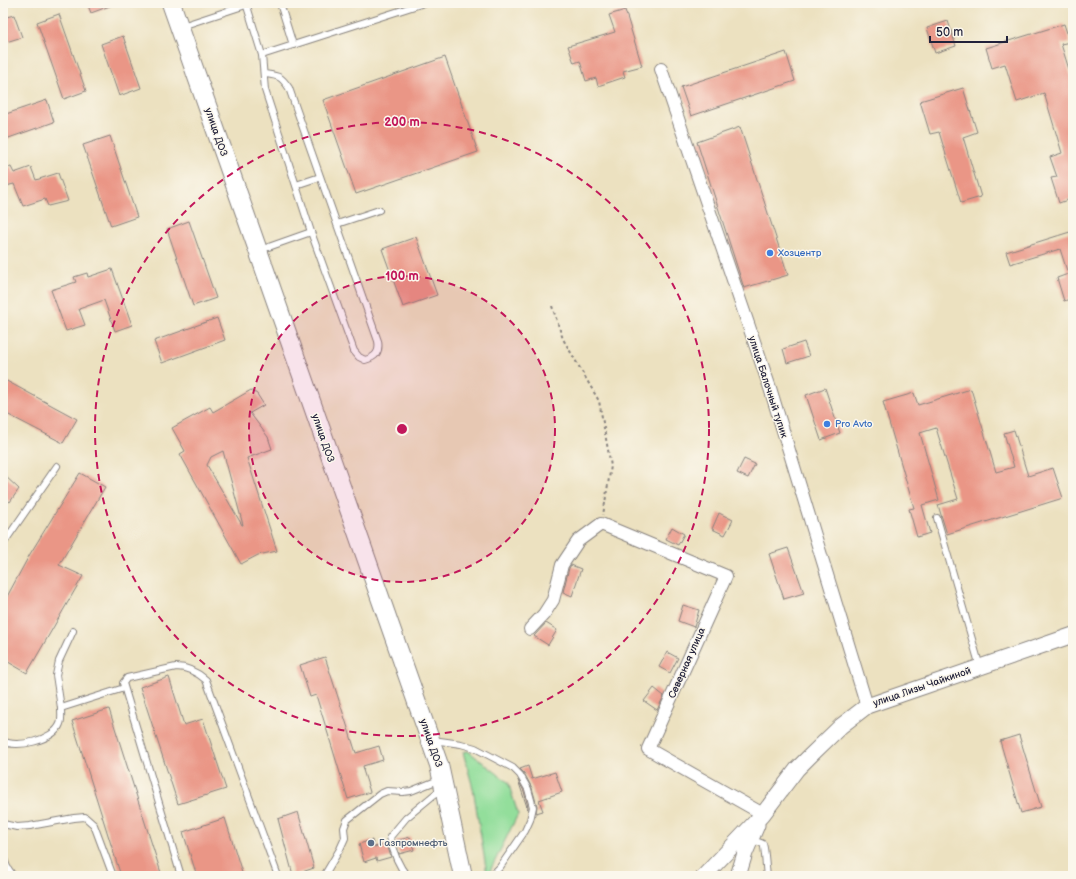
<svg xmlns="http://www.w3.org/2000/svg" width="1076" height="879" viewBox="0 0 1076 879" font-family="'Balsamiq Sans',sans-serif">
  <rect width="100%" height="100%" fill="#fbf7ec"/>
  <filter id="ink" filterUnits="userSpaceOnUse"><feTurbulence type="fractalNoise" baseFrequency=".025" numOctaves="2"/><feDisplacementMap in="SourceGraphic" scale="8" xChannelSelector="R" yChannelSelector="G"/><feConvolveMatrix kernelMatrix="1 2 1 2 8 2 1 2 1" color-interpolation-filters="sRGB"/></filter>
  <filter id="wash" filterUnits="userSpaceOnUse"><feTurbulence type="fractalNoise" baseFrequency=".012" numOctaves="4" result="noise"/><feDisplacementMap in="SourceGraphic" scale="16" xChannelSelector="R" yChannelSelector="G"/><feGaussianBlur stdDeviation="0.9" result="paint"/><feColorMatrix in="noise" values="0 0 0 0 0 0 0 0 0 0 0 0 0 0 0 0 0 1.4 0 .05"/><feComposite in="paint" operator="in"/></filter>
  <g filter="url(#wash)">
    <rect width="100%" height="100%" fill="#ece1c0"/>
    <polygon fill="#93de9b" stroke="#5a806b" points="468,751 508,782 518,814 490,871 487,874 473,788 463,752"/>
    <g id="blocks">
      <g fill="#ea9686" fill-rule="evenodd">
        <polygon points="87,3 115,3 115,4 91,13"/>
        <polygon points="625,10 642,66 623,71 625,77 598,86 596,78 586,81 580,61 574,63 568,46 615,32 609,15"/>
        <polygon points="59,14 86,91 64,99 37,22"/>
        <polygon points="14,15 22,37 3,43 3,18"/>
        <polygon points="948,21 956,46 935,53 927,28"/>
        <polygon points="1064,24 1070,42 1061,44 1073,82 1073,198 1059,203 1051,178 1057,177 1050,157 1062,153 1044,93 1017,102 1005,64 992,68 986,48"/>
        <polygon points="123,36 141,88 119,96 101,44"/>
        <polygon points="786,52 795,81 691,116 681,87"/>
        <polygon points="445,57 478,152 356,194 323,100"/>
        <polygon points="963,88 977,132 963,137 981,197 961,203 939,132 930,134 920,101"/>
        <polygon points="47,100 54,122 3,140 3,115"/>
        <polygon points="740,127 788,275 744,288 697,142"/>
        <polygon points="110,136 137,217 111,226 83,145"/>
        <polygon points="11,167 14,173 31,167 36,180 58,173 68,201 48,206 45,199 23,206 14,184 6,186 3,180 3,169"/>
        <polygon points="189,221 216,298 193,306 167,229"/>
        <polygon points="1073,231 1073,298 1064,301 1057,278 1068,274 1060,249 1010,264 1006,252"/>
        <polygon points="416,237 437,295 403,307 382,249"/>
        <polygon points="112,269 132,325 115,331 104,300 79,309 85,325 66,331 51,290 76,282 74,277 87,273 88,277"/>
        <polygon points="217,318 225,340 162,363 154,341"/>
        <polygon points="804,342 809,356 787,363 783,349"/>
        <polygon points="3,379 77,419 63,443 3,412"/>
        <polygon points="825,388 840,433 821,440 806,395"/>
        <polygon points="971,389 996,472 1014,467 1004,433 1014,430 1028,476 1053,468 1063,498 947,534 938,505 958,499 936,428 920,433 939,500 922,505 930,533 917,537 909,509 914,508 883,402 914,393 918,405"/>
        <path d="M251 390 257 394 264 405 250 413 268 437 272 449 247 458 277 551 258 555 241 564 180 454 185 451 172 428 210 407 213 412ZM223 451 243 525H242L207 465 211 457Z"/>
        <polygon points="744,459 755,464 748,478 737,473"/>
        <polygon points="80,473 105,487 59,565 83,576 27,673 3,659 3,604 30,554"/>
        <polygon points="3,474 19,489 10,502 3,497"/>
        <polygon points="719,513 733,520 725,535 712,529"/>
        <polygon points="672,527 684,534 678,545 666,539"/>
        <polygon points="788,548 804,593 784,599 769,554"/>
        <polygon points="571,565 581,569 572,596 563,592 569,568"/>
        <polygon points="683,605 699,610 694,627 678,621"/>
        <polygon points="546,623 557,630 548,645 534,636"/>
        <polygon points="667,652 678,658 670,673 659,667"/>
        <polygon points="325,657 356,753 379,746 383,760 363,766 364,770 363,770 370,792 348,799 316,695 310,697 300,665"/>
        <polygon points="169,677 184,725 203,719 226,789 178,804 140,687"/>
        <polygon points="654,688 664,696 657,710 644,701"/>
        <polygon points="109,709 162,876 121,876 72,721"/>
        <polygon points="1019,735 1041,807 1021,813 1000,741"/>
        <polygon points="528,766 532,779 555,772 562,792 539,800 543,811 536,813 537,806 532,788 524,773 520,769"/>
        <polygon points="518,780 524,791 528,807 528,810"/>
        <polygon points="298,812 314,868 293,875 278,819"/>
        <polygon points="225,818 243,876 197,876 183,832"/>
        <polygon points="410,837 414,850 399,854 396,841"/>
        <polygon points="372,840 374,847 387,844 391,857 377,861 376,858 364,862 359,844"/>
      </g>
    </g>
  </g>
  <g filter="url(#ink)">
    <use href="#blocks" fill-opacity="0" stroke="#87827e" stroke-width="1"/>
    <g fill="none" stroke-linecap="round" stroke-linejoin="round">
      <defs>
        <g id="service">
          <path d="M246 3 262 55 265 90 311 232 354 351 359 357 365 360C376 357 380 352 378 341L289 88C281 76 279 76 265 74"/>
          <polyline points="280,3 293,45"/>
          <polyline points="182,26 252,3"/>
          <polyline points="262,55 424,3"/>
          <polyline points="296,185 320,177"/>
          <polyline points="337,224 379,210"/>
          <polyline points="260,250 311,232"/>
          <polyline points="937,518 980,667"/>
          <polyline points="3,544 57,466"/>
          <polyline points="61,708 56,675 59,661 73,631"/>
          <polyline points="433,740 461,744 475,748 513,768 520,775 528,789 533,807 530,820 525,831 500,867 491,876"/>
          <path d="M3 741C16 749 54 740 60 724 62 720 61 713 61 708L124 688"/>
          <polyline points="3,824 17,827 30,826 74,818 85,817 94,825 113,876"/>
          <path d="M751 839C754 841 760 842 763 844 765 847 766 870 767 876"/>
          <polyline points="3,856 7,867 13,876"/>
          <path d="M181 876 123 683 127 678 176 667C187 667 198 673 206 680L278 876"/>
          <polyline points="324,876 340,849 345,838 344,828 347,820 380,794 387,791 403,792 411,791 441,779"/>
          <path d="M407 876C397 864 393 852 390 837L406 818 441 789"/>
        </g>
        <g id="minor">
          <polyline points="661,69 770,388 867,706"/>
          <polyline points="530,629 544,614 553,600 562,565 578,541 601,524 726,576 648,749 763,814"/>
        </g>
        <g id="tertiary">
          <polyline points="704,876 763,814 797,769 810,756 841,726 867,706 1073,635"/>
          <polyline points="738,876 745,853 757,825"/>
        </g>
        <polyline id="secondary" points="171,3 439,765 463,876"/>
      </defs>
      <use href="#service" stroke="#87827e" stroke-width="8"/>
      <use href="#minor" stroke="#87827e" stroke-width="14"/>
      <use href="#tertiary" stroke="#87827e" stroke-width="17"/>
      <use href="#secondary" stroke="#87827e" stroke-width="20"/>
      <polyline stroke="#87827e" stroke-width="2" stroke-dasharray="3 3" stroke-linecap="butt" points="552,306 563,339 599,401 611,466 603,515"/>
      <use href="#service" stroke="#fff" stroke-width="6"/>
      <use href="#minor" stroke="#fff" stroke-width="12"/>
      <use href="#tertiary" stroke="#fff" stroke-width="15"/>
      <use href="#secondary" stroke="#fff" stroke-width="18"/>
    </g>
  </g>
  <circle cx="402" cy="429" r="153" fill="#c2185b" fill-opacity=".12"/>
  <g fill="none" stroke="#c2185b" stroke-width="2" stroke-dasharray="7 5">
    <circle cx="402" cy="429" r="153"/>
    <circle cx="402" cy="429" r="307"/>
  </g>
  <g fill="#3f7fe0" stroke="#fbf7ec" stroke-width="1.5">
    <circle cx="770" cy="253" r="4"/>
    <circle cx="827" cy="424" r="4"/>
  </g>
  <circle fill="#5c6f8a" stroke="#fbf7ec" stroke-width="1.5" cx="371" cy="843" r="4"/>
  <g text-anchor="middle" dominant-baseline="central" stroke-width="3" stroke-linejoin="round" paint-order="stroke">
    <g font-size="10" fill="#22223b" stroke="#fbf7ec">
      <text transform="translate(216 132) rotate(71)">улица ДОЗ</text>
      <text transform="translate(768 387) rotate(72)">улица Балочный тупик</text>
      <text transform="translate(323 438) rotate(71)">улица ДОЗ</text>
      <text transform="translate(687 663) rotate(-66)">Северная улица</text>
      <text transform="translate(922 687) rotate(-19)">улица Лизы Чайкиной</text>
      <text transform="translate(431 743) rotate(71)">улица ДОЗ</text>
    </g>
    <g font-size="10" fill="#366cbe" stroke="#fbf7ec" text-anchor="start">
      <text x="778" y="253">Хозцентр</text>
      <text x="835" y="424">Pro Аvto</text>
    </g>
    <g font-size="10" fill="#4e5e75" stroke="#fbf7ec" text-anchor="start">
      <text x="379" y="843">Газпромнефть</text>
    </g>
  </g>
  <circle cx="402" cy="429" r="6" fill="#c2185b" stroke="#fbf7ec" stroke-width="2"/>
  <g font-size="12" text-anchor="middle" font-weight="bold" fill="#c2185b" stroke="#fbf7ec" stroke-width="3" stroke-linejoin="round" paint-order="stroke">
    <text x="402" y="126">200 m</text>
    <text x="402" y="280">100 m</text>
  </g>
  <rect width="1076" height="879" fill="none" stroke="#fbf7ec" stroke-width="16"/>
  <path d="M930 36v6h77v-6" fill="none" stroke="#22223b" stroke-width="2"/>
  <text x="936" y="36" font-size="12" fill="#22223b" stroke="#fbf7ec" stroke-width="3" paint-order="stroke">50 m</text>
</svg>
